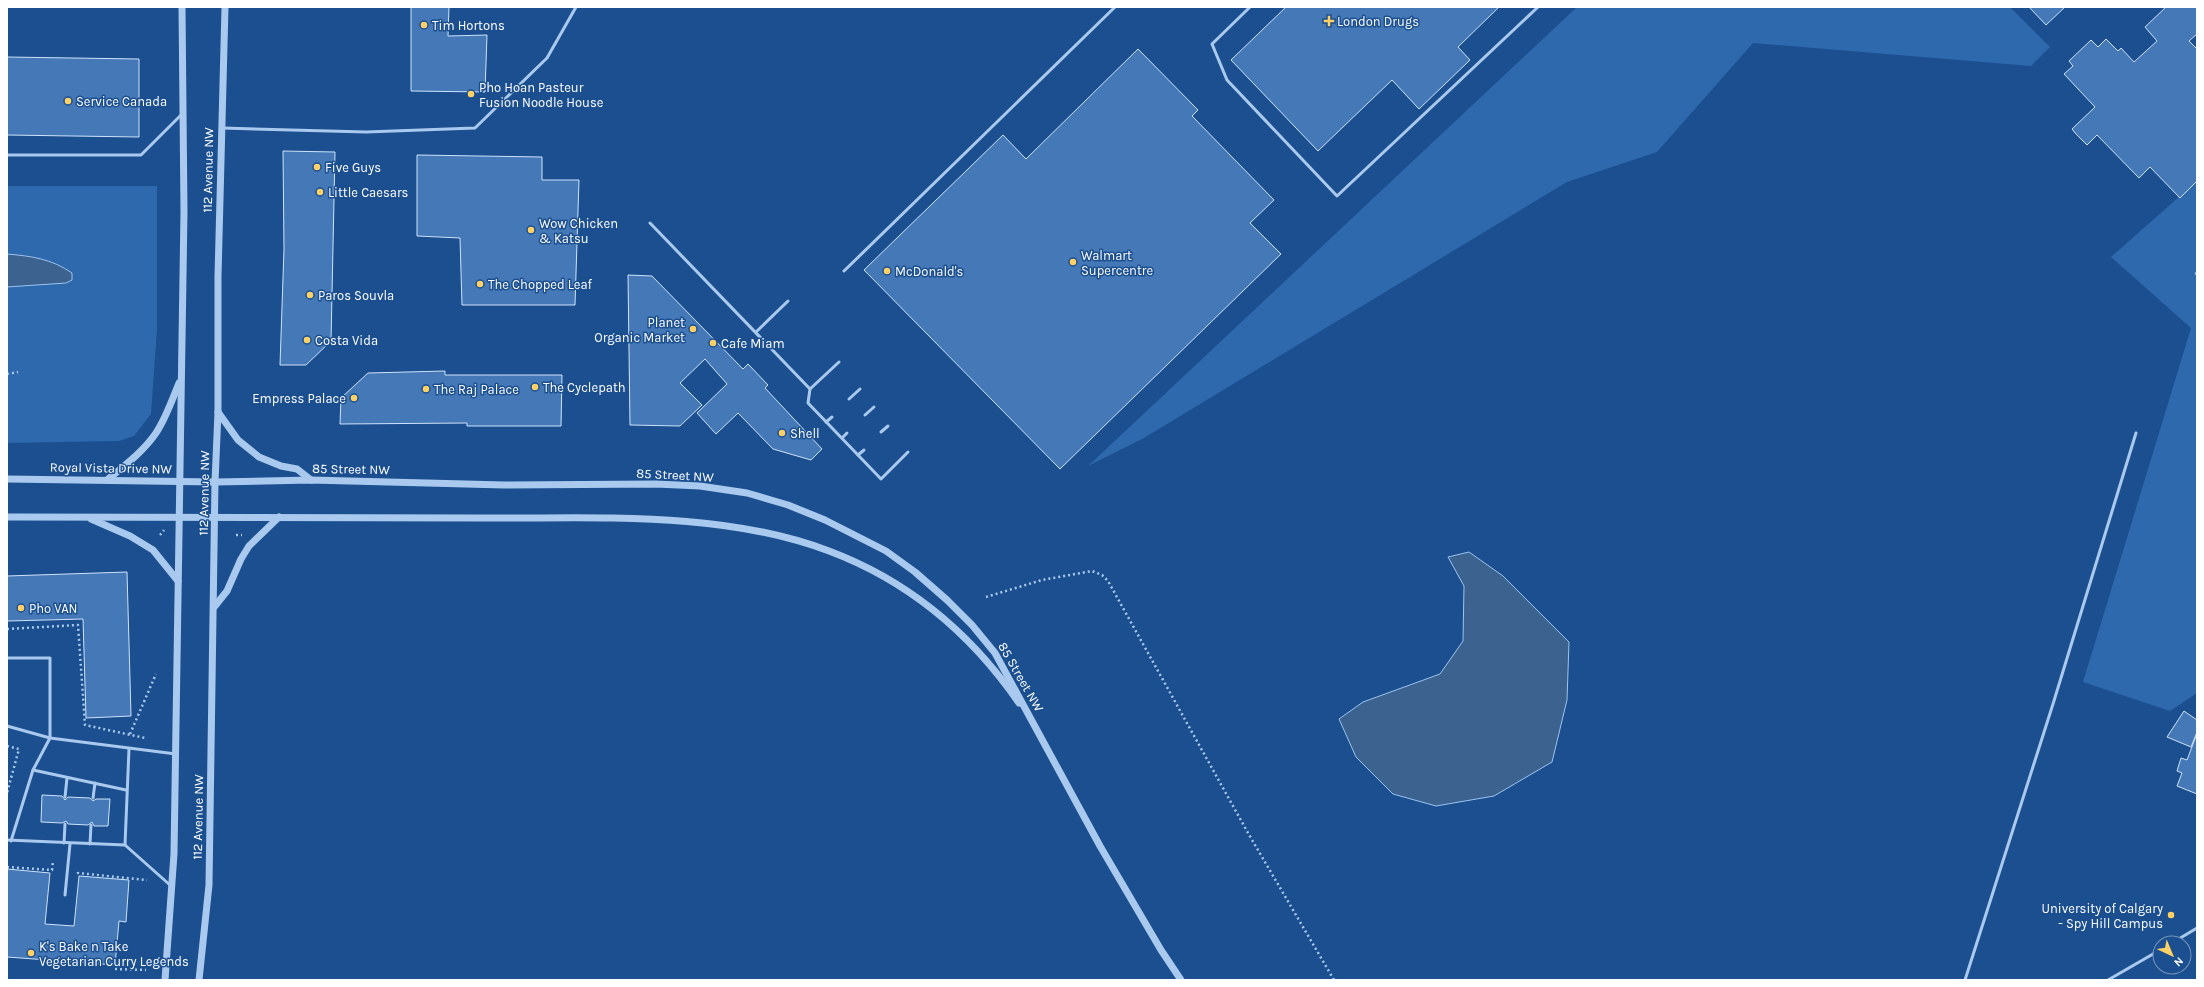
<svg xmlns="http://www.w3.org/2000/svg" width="2204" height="987" viewBox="0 0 2204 987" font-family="Karla,sans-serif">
  <rect width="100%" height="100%" fill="#1b4f8f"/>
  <g fill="#2e69ad">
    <polygon points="1577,7 2010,7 2050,47 2031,66 1753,43 1657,152 1567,182 1144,438 1088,466"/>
    <polygon points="2197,181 2197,693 2170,711 2083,682 2191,328 2111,257"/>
    <polygon points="7,186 157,186 157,329 151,414 134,436 119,441 7,443"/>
  </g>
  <g fill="#3c6290" stroke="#9cc4f0">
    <path d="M7 254C31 256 52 259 72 273V280L66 283 7 287Z"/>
    <polygon points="1469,552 1503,576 1569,642 1567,700 1552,762 1494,796 1436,806 1393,794 1356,757 1339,719 1363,702 1440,674 1463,641 1464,586 1448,557"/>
  </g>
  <g fill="#4478b7" stroke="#cfe3fa">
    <polygon points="411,7 449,7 448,36 487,35 485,92 411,91"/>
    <polygon points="1286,7 1499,7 1458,47 1470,60 1419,109 1392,80 1318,151 1231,60"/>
    <polygon points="2029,7 2065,7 2046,25"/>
    <polygon points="2166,7 2197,7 2197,34 2189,41 2197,49 2197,181 2180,198 2150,167 2139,178 2097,135 2087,145 2076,134 2072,129 2095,107 2064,74 2073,66 2069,61 2091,40 2098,47 2106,39 2118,51 2121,48 2134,62 2157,41 2145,27"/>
    <polygon points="1138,49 1198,110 1192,116 1274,200 1250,223 1281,254 1060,469 864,270 1003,135 1026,159"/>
    <polygon points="7,57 139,59 139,137 7,135"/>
    <polygon points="283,151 335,152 331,341 306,365 280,365 284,249"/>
    <polygon points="417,155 542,157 542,180 579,180 575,305 462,305 460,238 417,236"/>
    <polygon points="628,275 652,276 743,369 748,364 768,385 765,388 822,449 811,460 773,449 738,413 716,434 697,413 727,384 705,359 680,383 702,405 680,426 630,425"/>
    <polygon points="445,371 445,375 562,375 561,426 467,426 467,423 340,424 341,398 368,373"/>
    <polygon points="127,572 131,716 86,718 83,619 7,621 7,576"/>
    <polygon points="2184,711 2197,720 2197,732 2191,747 2167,737"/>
    <polygon points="2196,736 2197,737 2197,794 2177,786 2182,773 2177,771 2181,758 2187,760"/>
    <polygon points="42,795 62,796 65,800 68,797 90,798 93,801 96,799 110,799 108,826 94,826 92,822 88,825 68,824 66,821 62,823 41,822"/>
    <polygon points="7,869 50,873 45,924 74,926 79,876 129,880 126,922 119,921 115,965 7,957"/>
  </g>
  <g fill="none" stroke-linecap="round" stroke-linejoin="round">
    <g stroke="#a9c9ee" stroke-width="2.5" stroke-dasharray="2 3" stroke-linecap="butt">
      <polyline points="2195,274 2197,273"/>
      <polyline points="7,374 18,372"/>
      <polyline points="160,535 164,530"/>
      <polyline points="236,535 242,535"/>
      <polyline points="986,597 1042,580 1092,571 1102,575 1108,581 1248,833 1334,980"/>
      <polyline points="7,629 78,625 85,725 145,738"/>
      <polyline points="130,734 156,674"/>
      <polyline points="7,746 19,749 7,793"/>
      <polyline points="7,867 52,870 53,861"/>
      <polyline points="78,872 78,873 147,880"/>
      <polyline points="115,969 146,970"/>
    </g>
    <g stroke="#a9c9ee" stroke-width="3">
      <polyline points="1250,7 1212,44 1227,80 1337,196 1538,7"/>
      <polyline points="222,128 366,132 475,128 547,58 576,7"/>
      <polyline points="7,155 141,155 182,114"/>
      <polyline points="650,223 810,389 839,362"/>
      <polyline points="844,271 1115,7"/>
      <polyline points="756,332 788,301"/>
      <polyline points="810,389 808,403 881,479 908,452"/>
      <polyline points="849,399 860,389"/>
      <polyline points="865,415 874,407"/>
      <polyline points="826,422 832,417"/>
      <polyline points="881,432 888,426"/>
      <polyline points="842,438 847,433"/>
      <polyline points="858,455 864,450"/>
      <polyline points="7,658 50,658 50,738 7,726"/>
      <polyline points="33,770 126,790"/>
      <polyline points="65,797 67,778"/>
      <polyline points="93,798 95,783"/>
      <polyline points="7,840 125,845 170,885"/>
      <polyline points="11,841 33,770 50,738 176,754"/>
      <polyline points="64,843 65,824"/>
      <polyline points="90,844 91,825"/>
      <polyline points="125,845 129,749"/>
      <polyline points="65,895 70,844"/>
      <polyline points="2172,943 2197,928"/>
      <polyline points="1965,980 2053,704 2136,433"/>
      <polyline points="2108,980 2160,950"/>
    </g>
    <g stroke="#a9c9ee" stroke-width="7">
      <polyline points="218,412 238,440 259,457 281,466 297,469 311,480"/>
      <polyline points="7,479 215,482 311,480 504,485 656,484 700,486 747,493 788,505 825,520 886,551 915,572 947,600 972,625 995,653 1100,846 1161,950 1181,980"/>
      <path d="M107 480C124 466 143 452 156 433 166 418 172 400 179 383"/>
      <path d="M7 517C165 518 323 517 482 518 595 519 721 510 829 551 909 581 970 632 1019 703"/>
      <polyline points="91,519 130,536 153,550 178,581"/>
      <polyline points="215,606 227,591 241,559 249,546 279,517"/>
      <polyline points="165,980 174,854 184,212 182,7"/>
      <polyline points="199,980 209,885 215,482 218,412 218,276 225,7"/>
    </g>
  </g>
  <g fill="#ffd166" stroke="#1b4f8f" stroke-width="1.5">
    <path d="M1327 15h4v4h4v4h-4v4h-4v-4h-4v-4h4z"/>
    <circle cx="424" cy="25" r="4"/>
    <circle cx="471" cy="94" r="4"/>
    <circle cx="68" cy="101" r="4"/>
    <circle cx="317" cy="167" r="4"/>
    <circle cx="320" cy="192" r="4"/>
    <circle cx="531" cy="230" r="4"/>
    <circle cx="1073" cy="262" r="4"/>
    <circle cx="887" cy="271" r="4"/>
    <circle cx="480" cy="284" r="4"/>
    <circle cx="310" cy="295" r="4"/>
    <circle cx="693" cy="329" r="4"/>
    <circle cx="307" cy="340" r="4"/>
    <circle cx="713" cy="343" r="4"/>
    <circle cx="535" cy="387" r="4"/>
    <circle cx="426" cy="389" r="4"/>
    <circle cx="354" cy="398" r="4"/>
    <circle cx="782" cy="433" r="4"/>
    <circle cx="21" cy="608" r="4"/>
    <circle cx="2171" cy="915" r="4"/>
    <circle cx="31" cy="953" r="4"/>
  </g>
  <g text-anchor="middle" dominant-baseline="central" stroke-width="3" stroke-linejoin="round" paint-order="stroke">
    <g font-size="13" fill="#fff" stroke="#1b4f8f" text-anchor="start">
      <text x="1337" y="21">London Drugs</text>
      <text x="432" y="25">Tim Hortons</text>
      <text x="479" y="87">Pho Hoan Pasteur<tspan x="479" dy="15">Fusion Noodle House</tspan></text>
      <text x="76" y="101">Service Canada</text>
      <text x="325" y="167">Five Guys</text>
      <text x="328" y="192">Little Caesars</text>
      <text x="539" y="223">Wow Chicken<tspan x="539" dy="15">&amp; Katsu</tspan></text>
      <text x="1081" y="255">Walmart<tspan x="1081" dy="15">Supercentre</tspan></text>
      <text x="895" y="271">McDonald's</text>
      <text x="488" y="284">The Chopped Leaf</text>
      <text x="318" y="295">Paros Souvla</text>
      <text x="685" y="322" text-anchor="end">Planet<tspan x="685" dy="15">Organic Market</tspan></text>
      <text x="315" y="340">Costa Vida</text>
      <text x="721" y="343">Cafe Miam</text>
      <text x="543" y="387">The Cyclepath</text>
      <text x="434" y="389">The Raj Palace</text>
      <text x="346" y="398" text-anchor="end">Empress Palace</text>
      <text x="790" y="433">Shell</text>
      <text x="29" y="608">Pho VAN</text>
      <text x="2163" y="908" text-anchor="end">University of Calgary<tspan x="2163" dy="15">- Spy Hill Campus</tspan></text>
      <text x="39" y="946">K's Bake n Take<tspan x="39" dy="15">Vegetarian Curry Legends</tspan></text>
    </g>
    <g font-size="13" fill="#fff" stroke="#1b4f8f">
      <text transform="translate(208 170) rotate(-89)">112 Avenue NW</text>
      <text transform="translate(111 468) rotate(1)">Royal Vista Drive NW</text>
      <text transform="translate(351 469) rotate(1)">85 Street NW</text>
      <text transform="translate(675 475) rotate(3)">85 Street NW</text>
      <text transform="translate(204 493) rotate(-89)">112 Avenue NW</text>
      <text transform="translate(1021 677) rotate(60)">85 Street NW</text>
      <text transform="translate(198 817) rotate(-89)">112 Avenue NW</text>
    </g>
  </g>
  <rect width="2204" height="987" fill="none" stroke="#ffffff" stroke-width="16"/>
  <g transform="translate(2172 955) rotate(136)"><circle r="19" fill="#1b4f8f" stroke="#7695bc"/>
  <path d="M0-3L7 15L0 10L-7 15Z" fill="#ffd166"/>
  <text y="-6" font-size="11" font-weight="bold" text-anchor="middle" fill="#ffffff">N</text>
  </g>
</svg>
